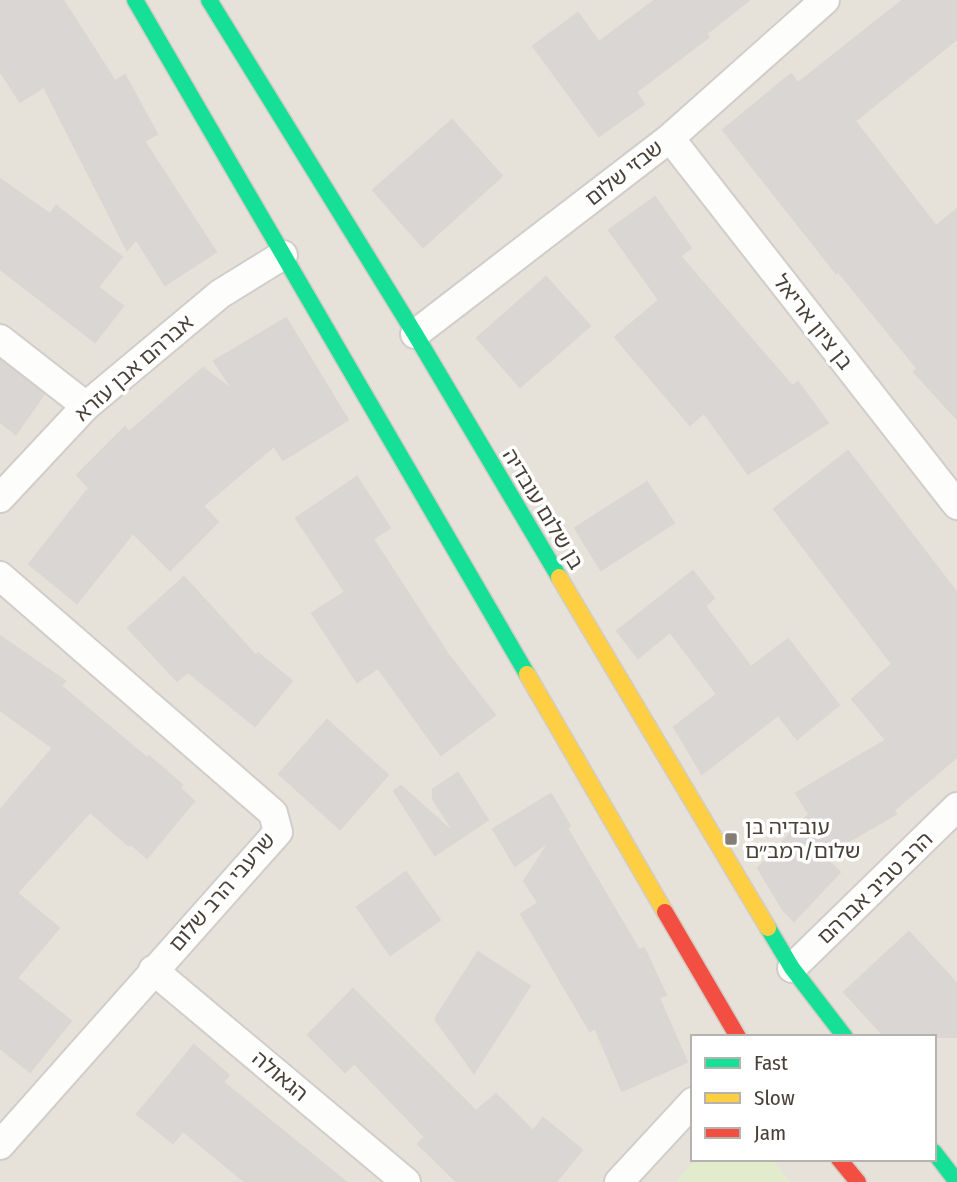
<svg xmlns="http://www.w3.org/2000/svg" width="957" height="1182" viewBox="0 0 957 1182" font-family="'Fira Sans Condensed','Noto Sans Hebrew',sans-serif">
  <rect width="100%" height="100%" fill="#f2efec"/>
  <path fill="#e6e1d9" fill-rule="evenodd" d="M0 0H957V1182H0ZM693 1037H934V1159H693Z"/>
  <polygon fill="#e2eccc" points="696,1159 772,1159 790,1182 676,1182"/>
  <g fill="#dad6d3" stroke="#dad6d2" stroke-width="2">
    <polygon points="0,0 63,0 115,81 125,75 157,134 144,141 216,252 165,285 136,239 127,250 44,87 20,102 0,71"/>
    <polygon points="655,0 749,0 706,34 709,37 636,92 644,104 599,136 533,46 578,13 599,42"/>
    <polygon points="903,0 957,0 957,39 855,121 936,226 957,209 957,419 914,372 917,368 838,271 836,273 723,130 791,74 798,83"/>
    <polygon points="452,120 502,176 423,247 373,190"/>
    <polygon points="0,179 50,214 56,206 122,257 98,287 123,306 95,342 0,269"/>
    <polygon points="655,197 691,248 680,256 792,386 798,382 828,423 748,474 704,413 690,425 615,337 659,300 609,230"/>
    <polygon points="546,277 590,326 520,387 477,338"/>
    <polygon points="286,318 348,420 283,460 274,446 203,506 218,522 170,570 133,533 77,603 29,564 89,488 77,475 125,427 129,432 203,368 234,391 214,361"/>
    <polygon points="0,360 44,394 16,434 0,422"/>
    <polygon points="848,451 957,593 957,757 894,810 896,814 823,856 840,872 794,921 783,910 758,868 809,814 796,793 886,740 852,699 892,664 774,509"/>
    <polygon points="357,477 390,528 373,539 447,653 495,715 441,755 378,668 357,682 312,613 345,592 296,518"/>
    <polygon points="647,482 674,523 601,570 575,528"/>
    <polygon points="693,571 714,598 705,606 751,667 788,639 839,705 797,739 778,715 702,774 674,727 717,694 670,632 638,658 617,631"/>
    <polygon points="184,577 256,656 258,653 292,681 255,726 188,672 177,681 128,628"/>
    <polygon points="0,636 65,681 61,686 147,758 149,756 182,785 180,788 194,801 147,858 131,844 129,846 90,812 17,893 59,928 17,978 71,1021 30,1072 0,1048 0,810 53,748 0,710"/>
    <polygon points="327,720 388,775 340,829 279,774"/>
    <polygon points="458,773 488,820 435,855 394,791 401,786 456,835 433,799 433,789"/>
    <polygon points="551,794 570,826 567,828 639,950 644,948 666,995 659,998 687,1062 622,1091 595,1028 590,1031 521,914 538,903 524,881 550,841 515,866 493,829"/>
    <polygon points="406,872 440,920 390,955 357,907"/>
    <polygon points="909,932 957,984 957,1037 885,1037 844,992"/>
    <polygon points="478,952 530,986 474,1073 435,1019"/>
    <polygon points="353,989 476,1111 496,1094 533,1131 543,1118 582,1150 556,1182 457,1182 418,1144 425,1137 354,1063 345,1072 308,1035"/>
    <polygon points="194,1045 229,1075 223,1082 346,1182 245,1182 183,1131 173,1143 137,1114"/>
  </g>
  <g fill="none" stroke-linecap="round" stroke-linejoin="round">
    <defs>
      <g id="street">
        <polyline points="670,138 957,505"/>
        <polyline points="415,334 670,138 825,0"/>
        <polyline points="0,339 86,406"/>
        <polyline points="0,498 86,406 220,294 283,255"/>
        <polyline points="0,576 273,813 278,832 0,1145"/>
        <polyline points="792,968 957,807"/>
        <polyline points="153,970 406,1182"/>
        <polyline points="619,1182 693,1102"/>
      </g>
      <g id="fast">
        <polyline points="135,0 527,674"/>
        <polyline points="209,0 415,334 559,577"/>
        <polyline points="768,928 792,968 845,1037"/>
        <polyline points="934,1152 957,1182"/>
      </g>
      <g id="slow">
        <polyline points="559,577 768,928"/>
        <polyline points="527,674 665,912"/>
      </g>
      <g id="jam">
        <polyline points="665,912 738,1037"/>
        <polyline points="839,1159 858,1182"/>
      </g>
    </defs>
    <use href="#street" stroke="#d0cdca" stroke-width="32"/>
    <use href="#fast" stroke="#d2ccc3" stroke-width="19"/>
    <use href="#slow" stroke="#d2ccc3" stroke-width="19"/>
    <use href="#jam" stroke="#d2ccc3" stroke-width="19"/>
    <use href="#street" stroke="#fdfdfc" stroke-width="28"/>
    <use href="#fast" stroke="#16e098" stroke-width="16"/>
    <use href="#slow" stroke="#ffcf43" stroke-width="16"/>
    <use href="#jam" stroke="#f24e42" stroke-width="16"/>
  </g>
  <rect fill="#847e76" stroke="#fff" stroke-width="2.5" x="724" y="832" width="14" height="14" rx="3.5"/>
  <g text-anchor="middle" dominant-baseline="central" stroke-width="7" stroke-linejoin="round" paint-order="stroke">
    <g font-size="21" fill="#494137" stroke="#fff">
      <text transform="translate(624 173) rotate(-38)">שבזי שלום</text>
      <text transform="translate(813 322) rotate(52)">בן ציון אריאל</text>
      <text transform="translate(134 368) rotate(-41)">אברהם אבן עזרא</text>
      <text transform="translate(543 509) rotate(59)">בן שלום עובדיה</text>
      <text transform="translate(875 888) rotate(-44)">הרב טביב אברהם</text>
      <text transform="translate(222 892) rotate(-49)">שרעבי הרב שלום</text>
      <text transform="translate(280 1076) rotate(40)">הגאולה</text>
    </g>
    <g font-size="21" fill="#494137" stroke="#fff" text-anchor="start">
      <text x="745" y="827">עובדיה בן<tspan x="745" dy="24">שלום/רמב״ם</tspan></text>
    </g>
  </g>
  <rect x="691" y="1035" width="245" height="126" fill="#ffffff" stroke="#b6b3af" stroke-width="2"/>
  <rect x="705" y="1058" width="35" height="10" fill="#16e098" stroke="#b6b3af" stroke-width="2"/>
  <text x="754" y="1070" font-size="21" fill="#494137">Fast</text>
  <rect x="705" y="1093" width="35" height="10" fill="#ffcf43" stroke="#b6b3af" stroke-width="2"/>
  <text x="754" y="1105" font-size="21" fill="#494137">Slow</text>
  <rect x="705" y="1128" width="35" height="10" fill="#f24e42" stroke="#b6b3af" stroke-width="2"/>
  <text x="754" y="1140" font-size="21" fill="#494137">Jam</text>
</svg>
